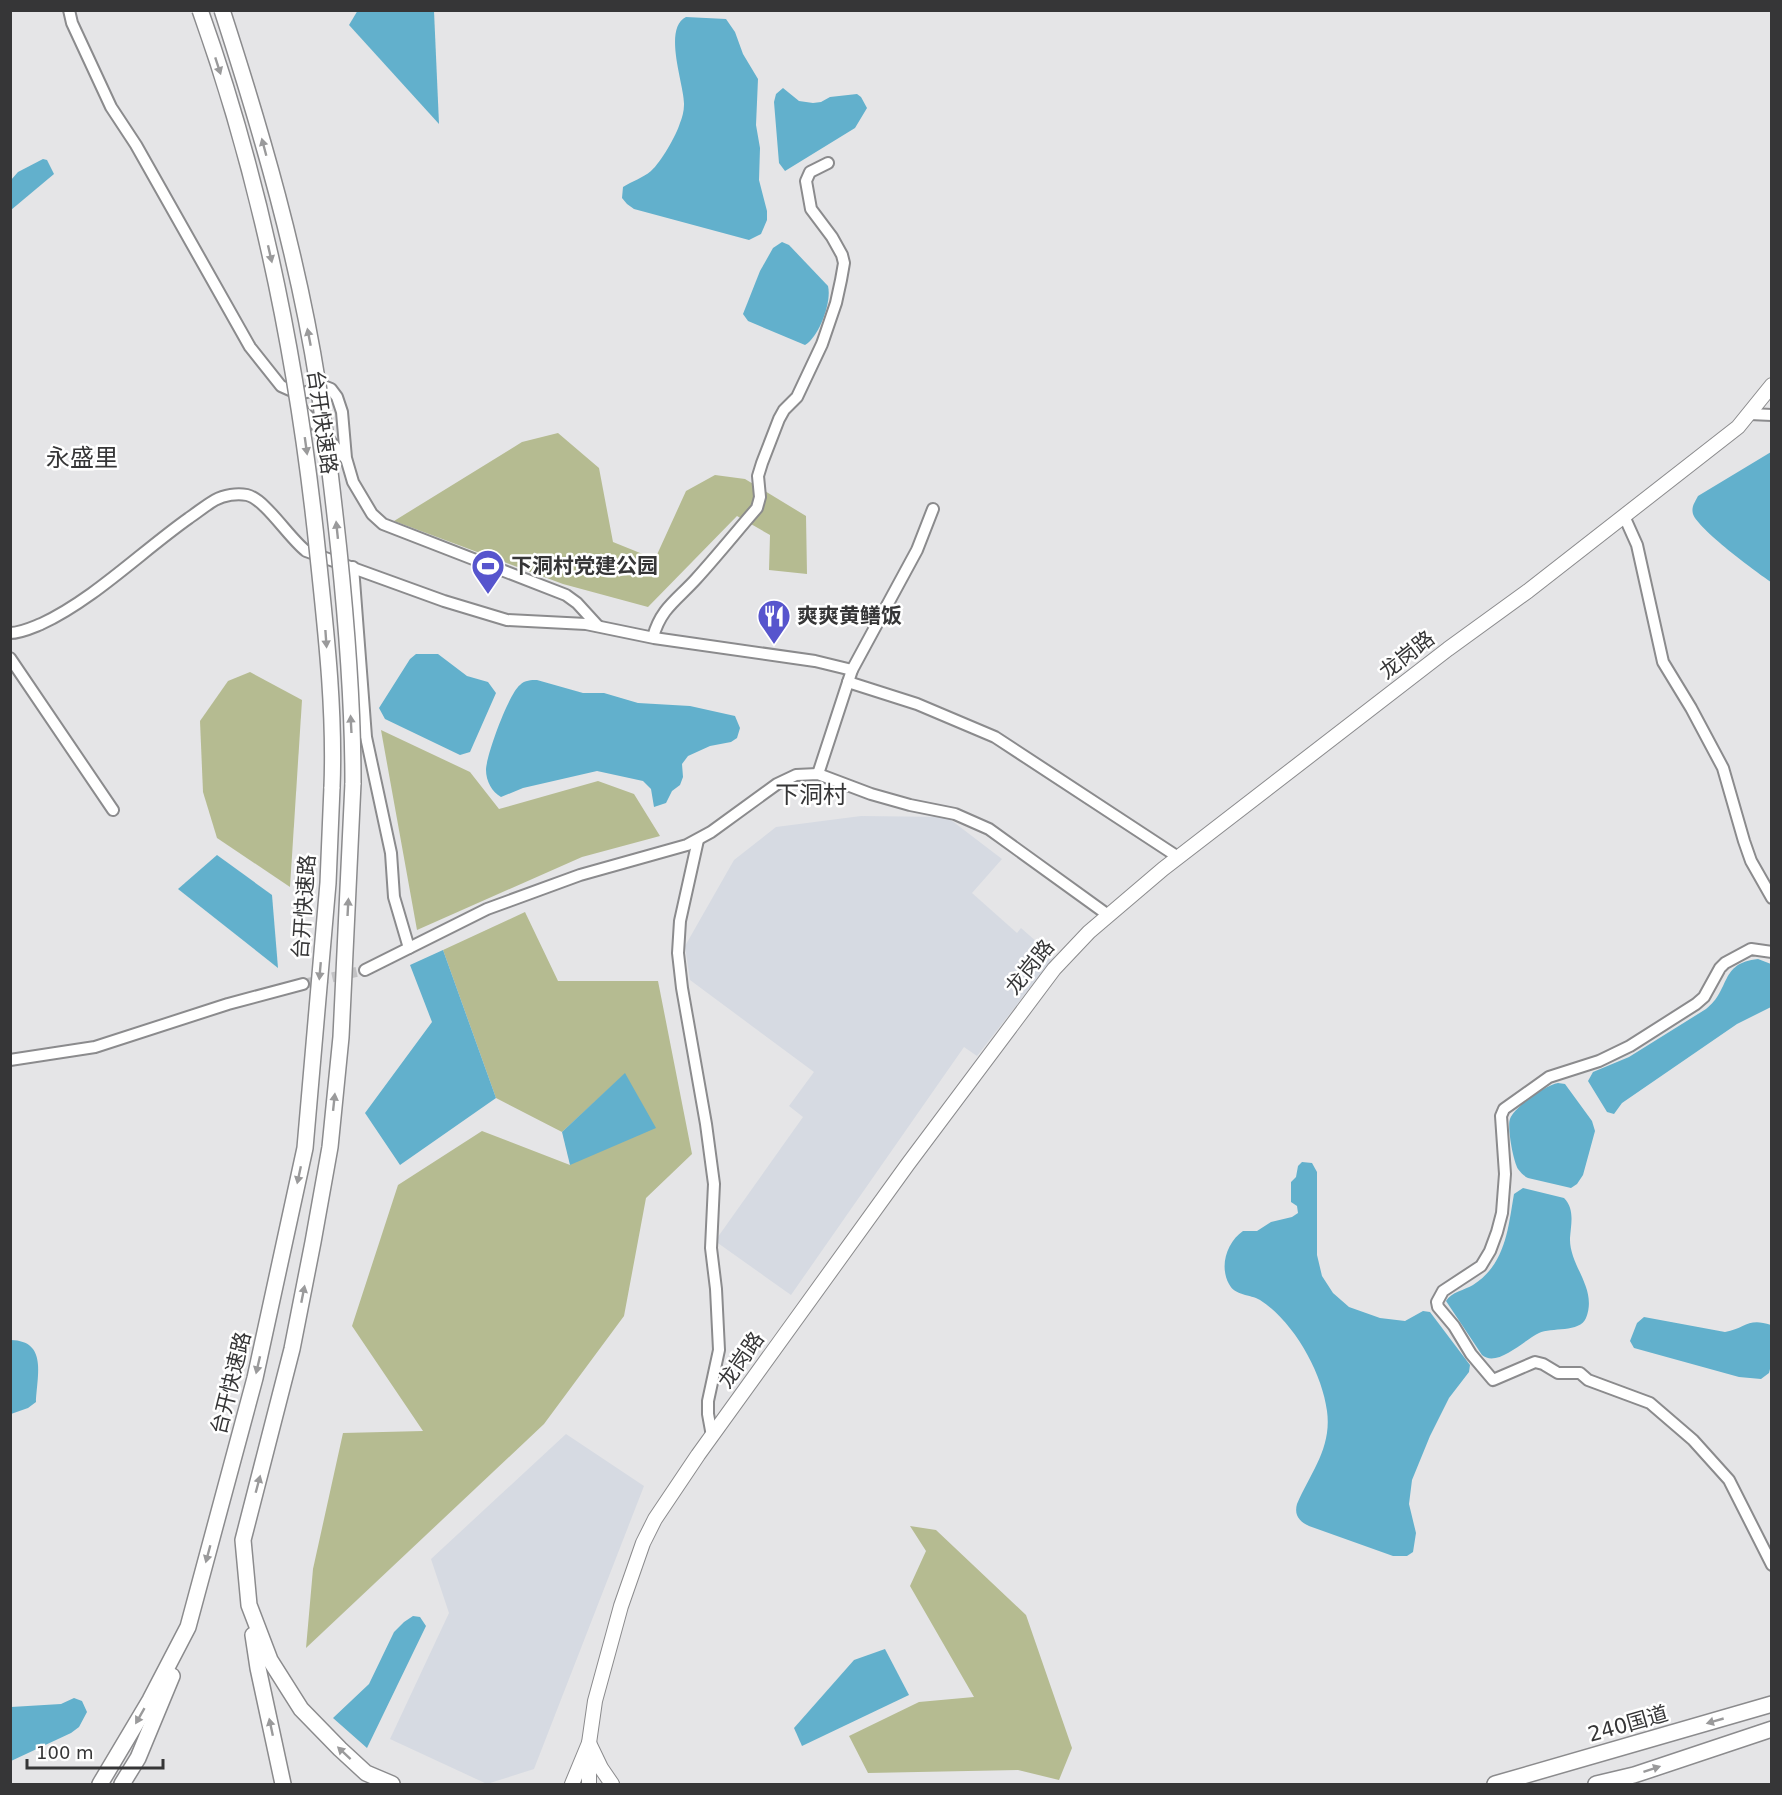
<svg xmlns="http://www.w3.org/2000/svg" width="1782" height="1795" viewBox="0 0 1782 1795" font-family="'DejaVu Sans','Noto Sans SC',sans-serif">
  <rect width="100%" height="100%" fill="#e5e5e7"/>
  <g fill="#d6dae2">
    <polygon points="861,816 947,817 1002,859 972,893 1017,933 1021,928 1054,957 977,1056 964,1047 791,1295 715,1241 803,1117 789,1106 814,1072 690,980 685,946 734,860 776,827"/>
    <polygon points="566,1434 644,1486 534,1769 487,1784 390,1739 449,1613 431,1559"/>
  </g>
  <g fill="#b5bb91">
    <polygon points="558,433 599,468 613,542 655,559 686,491 715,475 745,479 806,516 807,574 769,570 770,535 737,516 648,607 563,584 394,521 522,442"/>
    <polygon points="250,672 302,700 290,887 217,838 203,792 200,721 228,681"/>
    <polygon points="381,730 470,772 499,809 598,781 634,794 660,836 582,857 417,930"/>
    <polygon points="525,912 558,981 658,981 692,1154 646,1198 624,1316 544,1424 306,1648 313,1569 343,1433 423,1431 352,1326 398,1185 482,1131 570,1165 625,1074 562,1132 496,1098 443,950"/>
    <polygon points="910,1526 936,1530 1026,1615 1072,1748 1059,1780 1018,1770 868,1773 849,1736 919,1702 974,1697 910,1586 926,1551"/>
  </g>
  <g fill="#62b0cc">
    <polygon points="358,10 434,11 439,124 349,25"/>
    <path d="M686 17 726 19 735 32 743 54 758 79 756 125 760 148 759 180 767 211V220L761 234 749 240 634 209 627 204 622 198 623 187C632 181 643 178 651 171 661 162 676 136 680 123 682 118 684 111 684 105 685 86 662 29 686 17Z"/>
    <polygon points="783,88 799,101 813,103 821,102 830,97 857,94 861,97 867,108 855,128 785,171 779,163 774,102 776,94"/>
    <polygon points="43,159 47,160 54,174 11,210 11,180 18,172"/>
    <path d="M782 242 789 245 828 286C832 302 819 337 805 345L748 321 743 314 760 271 773 248Z"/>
    <path d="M1771 452V582C1756 572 1698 529 1693 514 1691 507 1695 502 1698 496Z"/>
    <polygon points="416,654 438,654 467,676 488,682 496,693 470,752 460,755 385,719 379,708 410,659"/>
    <path d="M537 680 583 693H604L638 703 690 706 735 716 740 728 737 738 731 742 710 746 688 756 682 764 683 777 680 785 672 791 666 803 654 807 651 789 643 781 597 771 523 788 501 797C492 792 486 781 486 770 486 756 509 693 520 685 525 680 531 680 537 680Z"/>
    <polygon points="217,855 272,895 278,968 178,889"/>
    <polygon points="443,950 496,1098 400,1165 365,1113 432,1022 410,965"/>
    <path d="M1758 959 1771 964V1007L1737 1024 1622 1103 1614 1114 1607 1112 1588 1081 1593 1072 1629 1057 1706 1009C1731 990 1719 963 1758 959Z"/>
    <polygon points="625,1073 656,1128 570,1165 562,1132"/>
    <path d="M1558 1083 1565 1084 1592 1121 1595 1131 1583 1175 1577 1184 1571 1188 1528 1178C1524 1176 1521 1173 1518 1169 1513 1160 1507 1127 1510 1119 1514 1107 1546 1085 1558 1083Z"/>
    <path d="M1302 1162 1312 1163 1317 1172V1255L1322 1276 1333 1293 1349 1307 1380 1318 1405 1321 1423 1311 1430 1312 1470 1365 1469 1372 1449 1398 1430 1436 1412 1480 1409 1504 1416 1533 1413 1552 1407 1556H1393L1309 1526C1299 1521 1294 1515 1297 1504 1311 1472 1332 1448 1327 1411 1322 1372 1293 1321 1260 1300 1250 1294 1235 1296 1229 1284 1219 1266 1227 1242 1243 1231H1257L1271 1222 1292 1217 1298 1213 1297 1206 1291 1202V1182L1296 1177 1298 1166Z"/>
    <path d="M1523 1188 1564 1198C1575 1209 1571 1224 1570 1238 1569 1266 1598 1288 1586 1318 1580 1333 1551 1327 1539 1333 1524 1340 1497 1368 1482 1355L1446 1301C1451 1292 1465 1290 1473 1285 1506 1264 1508 1228 1514 1194Z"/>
    <path d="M1644 1317 1725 1332C1746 1328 1748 1317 1771 1325V1365L1769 1373 1761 1379 1739 1377 1634 1348 1630 1341 1637 1323Z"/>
    <path d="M11 1340C48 1341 37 1376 36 1402L28 1408 11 1414Z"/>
    <polygon points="413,1616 420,1617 426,1626 367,1748 333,1718 369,1684 394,1632 404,1622"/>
    <polygon points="885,1649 909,1695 802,1746 794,1728 854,1660"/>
    <polygon points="74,1698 82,1701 87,1712 79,1727 71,1733 11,1761 11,1707 61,1704"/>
  </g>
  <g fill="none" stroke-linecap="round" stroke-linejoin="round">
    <polyline stroke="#c2c2c4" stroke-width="10" stroke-dasharray="10 5" stroke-linecap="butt" points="303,984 365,970"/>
    <defs>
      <g id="minor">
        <polyline points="69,10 72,23 111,107 136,145 250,347 281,386 299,394 326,387 331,389 337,397 342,412 346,458 353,482 372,514 383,524 566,595 577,603 598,626"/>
        <polyline points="300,407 345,458"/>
        <polyline points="1750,414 1772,415"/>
        <polyline points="1624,516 1637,545 1663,662 1691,708 1723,768 1744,841 1751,861 1772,898"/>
        <polyline points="353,567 366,737 391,853 394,897 409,948"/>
        <path d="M10 633C21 633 31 628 41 624 93 600 141 552 189 518 198 512 206 505 215 500 224 495 237 493 247 495 265 499 289 538 306 551L444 601 507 620 586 624 654 638 815 661 852 670"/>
        <path d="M653 637C661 608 677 600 696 579 717 556 737 531 757 508L760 497 758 476 762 463 779 419 784 410 797 397 822 344 836 303 841 280 844 263 842 255 832 237 811 209 806 181 810 172 828 163"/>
        <polyline points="10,658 113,810"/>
        <polyline points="848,682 917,704 995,737 1178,857"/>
        <polyline points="818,774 852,670 917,550 933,509"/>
        <polyline points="698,840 680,921 678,953 682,988 706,1124 714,1184 711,1248 716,1289 719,1350 708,1401 708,1414 712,1436"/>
        <polyline points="1772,952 1751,949 1725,963 1720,968 1704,997 1696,1004 1630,1046 1599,1061 1549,1077 1504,1109 1501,1116 1505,1174 1502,1213 1497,1232 1490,1251 1481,1266 1443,1291 1437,1302 1438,1307 1454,1326 1471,1354 1493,1380 1535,1362 1543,1364 1558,1373 1580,1373 1588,1380 1650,1403 1693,1440 1729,1480 1772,1565"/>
        <polyline points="365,970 487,909 580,875 687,845 711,832 777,784 796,775 818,774 871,794 910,805 955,814 989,829 1108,915"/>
        <polyline points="10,1060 95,1047 228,1004 303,984"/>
      </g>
      <g id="major">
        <polyline points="572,1784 589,1743 601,1768 612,1784"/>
        <polyline points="589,1784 589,1743 595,1701 621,1606 643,1543 655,1519 698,1455 908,1164 1054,969 1089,932 1163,869 1448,649 1528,591 1738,427 1772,385"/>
      </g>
      <g id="highway">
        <polyline points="353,783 341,1037 330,1147 313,1242 292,1349 243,1540 249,1605 270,1660 301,1709 340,1749 366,1773 392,1784"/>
        <polyline points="253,1635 258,1668 283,1784"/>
        <polyline points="100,1784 150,1700 188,1627 255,1378 305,1148 328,883 332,787"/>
        <polyline points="122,1784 138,1758 172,1676"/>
        <polyline points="1495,1784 1772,1704"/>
        <polyline points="1596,1784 1634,1775 1772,1729"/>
      </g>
    </defs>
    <use href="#minor" stroke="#8b8b8d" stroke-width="14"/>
    <use href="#major" stroke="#8b8b8d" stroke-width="16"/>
    <use href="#highway" stroke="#8b8b8d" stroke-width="18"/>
    <use href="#minor" stroke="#fff" stroke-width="10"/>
    <use href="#major" stroke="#fff" stroke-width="14"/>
    <use href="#highway" stroke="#fff" stroke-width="15"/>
    <defs>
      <g id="highway-bridge">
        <path d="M200 10C263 186 299 370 318 556 326 632 335 710 332 787"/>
        <path d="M222 10C262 133 298 257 318 385 327 440 333 496 339 551 347 628 353 706 353 783"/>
      </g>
    </defs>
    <use href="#highway-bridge" stroke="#8b8b8d" stroke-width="18" stroke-linecap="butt"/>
    <use href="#highway-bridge" stroke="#fff" stroke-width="15"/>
  </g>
  <defs><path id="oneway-solid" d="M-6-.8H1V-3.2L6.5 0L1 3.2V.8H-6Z" transform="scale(1.5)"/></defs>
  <g fill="#9a9a9b">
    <use href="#oneway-solid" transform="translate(218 66) rotate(72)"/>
    <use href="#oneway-solid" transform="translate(264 147) rotate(-105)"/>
    <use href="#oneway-solid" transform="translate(270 254) rotate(77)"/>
    <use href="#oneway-solid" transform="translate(309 337) rotate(-101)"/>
    <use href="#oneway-solid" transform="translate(306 446) rotate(82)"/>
    <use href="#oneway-solid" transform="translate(337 530) rotate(-96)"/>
    <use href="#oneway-solid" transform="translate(326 639) rotate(86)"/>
    <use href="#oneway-solid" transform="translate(351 724) rotate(-93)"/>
    <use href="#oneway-solid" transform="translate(348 907) rotate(-87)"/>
    <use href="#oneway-solid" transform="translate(320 971) rotate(95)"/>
    <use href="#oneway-solid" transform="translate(334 1102) rotate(-84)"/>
    <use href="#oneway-solid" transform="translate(299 1175) rotate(102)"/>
    <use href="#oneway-solid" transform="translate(303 1294) rotate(-79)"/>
    <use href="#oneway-solid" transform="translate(258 1365) rotate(103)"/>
    <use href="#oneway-solid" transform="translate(258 1484) rotate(-75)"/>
    <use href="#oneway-solid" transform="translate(208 1554) rotate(105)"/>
    <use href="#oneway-solid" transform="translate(140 1716) rotate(120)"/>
    <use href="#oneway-solid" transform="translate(1715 1721) rotate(164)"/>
    <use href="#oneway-solid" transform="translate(271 1727) rotate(-102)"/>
    <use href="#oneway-solid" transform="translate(344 1753) rotate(-137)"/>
    <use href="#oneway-solid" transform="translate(1652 1769) rotate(-18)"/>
  </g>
  <defs>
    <symbol id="stadium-pin" viewBox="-11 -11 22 30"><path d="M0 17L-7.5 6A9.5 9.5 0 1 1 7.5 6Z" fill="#5755cd" stroke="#fff"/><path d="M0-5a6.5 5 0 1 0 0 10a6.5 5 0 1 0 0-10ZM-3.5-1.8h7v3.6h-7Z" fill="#fff"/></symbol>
    <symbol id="restaurant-pin" viewBox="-11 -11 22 30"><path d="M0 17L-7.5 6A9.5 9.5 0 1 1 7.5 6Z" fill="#5755cd" stroke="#fff"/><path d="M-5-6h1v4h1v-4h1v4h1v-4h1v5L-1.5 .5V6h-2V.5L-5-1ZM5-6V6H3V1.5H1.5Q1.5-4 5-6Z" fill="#fff"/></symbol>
  </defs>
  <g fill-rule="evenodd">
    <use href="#stadium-pin" x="469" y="547" width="38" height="52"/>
    <use href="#restaurant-pin" x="755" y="597" width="38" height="52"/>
  </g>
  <g text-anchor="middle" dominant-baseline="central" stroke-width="5" stroke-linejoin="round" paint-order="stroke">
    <g font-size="21" fill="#363637" stroke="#fff">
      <text transform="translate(322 422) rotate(82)">台开快速路</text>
      <text transform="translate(1407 655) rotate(-38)">龙岗路</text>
      <text transform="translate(304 907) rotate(-86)">台开快速路</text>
      <text transform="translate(1030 967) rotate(-51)">龙岗路</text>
      <text transform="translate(741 1360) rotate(-55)">龙岗路</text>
      <text transform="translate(231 1383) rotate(-76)">台开快速路</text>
      <text transform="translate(1628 1724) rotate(-16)">240国道</text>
    </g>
    <g font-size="21" font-weight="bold" fill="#363637" stroke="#fff" text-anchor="start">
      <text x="511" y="566">下洞村党建公园</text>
      <text x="797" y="616">爽爽黄鳝饭</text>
    </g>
    <g font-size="24" fill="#363637" stroke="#fff">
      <text x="82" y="458">永盛里</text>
      <text x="811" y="795">下洞村</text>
    </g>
  </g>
  <rect width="1782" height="1795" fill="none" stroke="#363637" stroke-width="24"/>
  <path d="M27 1759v9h136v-9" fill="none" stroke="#363637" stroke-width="3"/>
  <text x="36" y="1759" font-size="18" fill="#363637" stroke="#ffffff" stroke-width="4.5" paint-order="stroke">100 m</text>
</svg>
